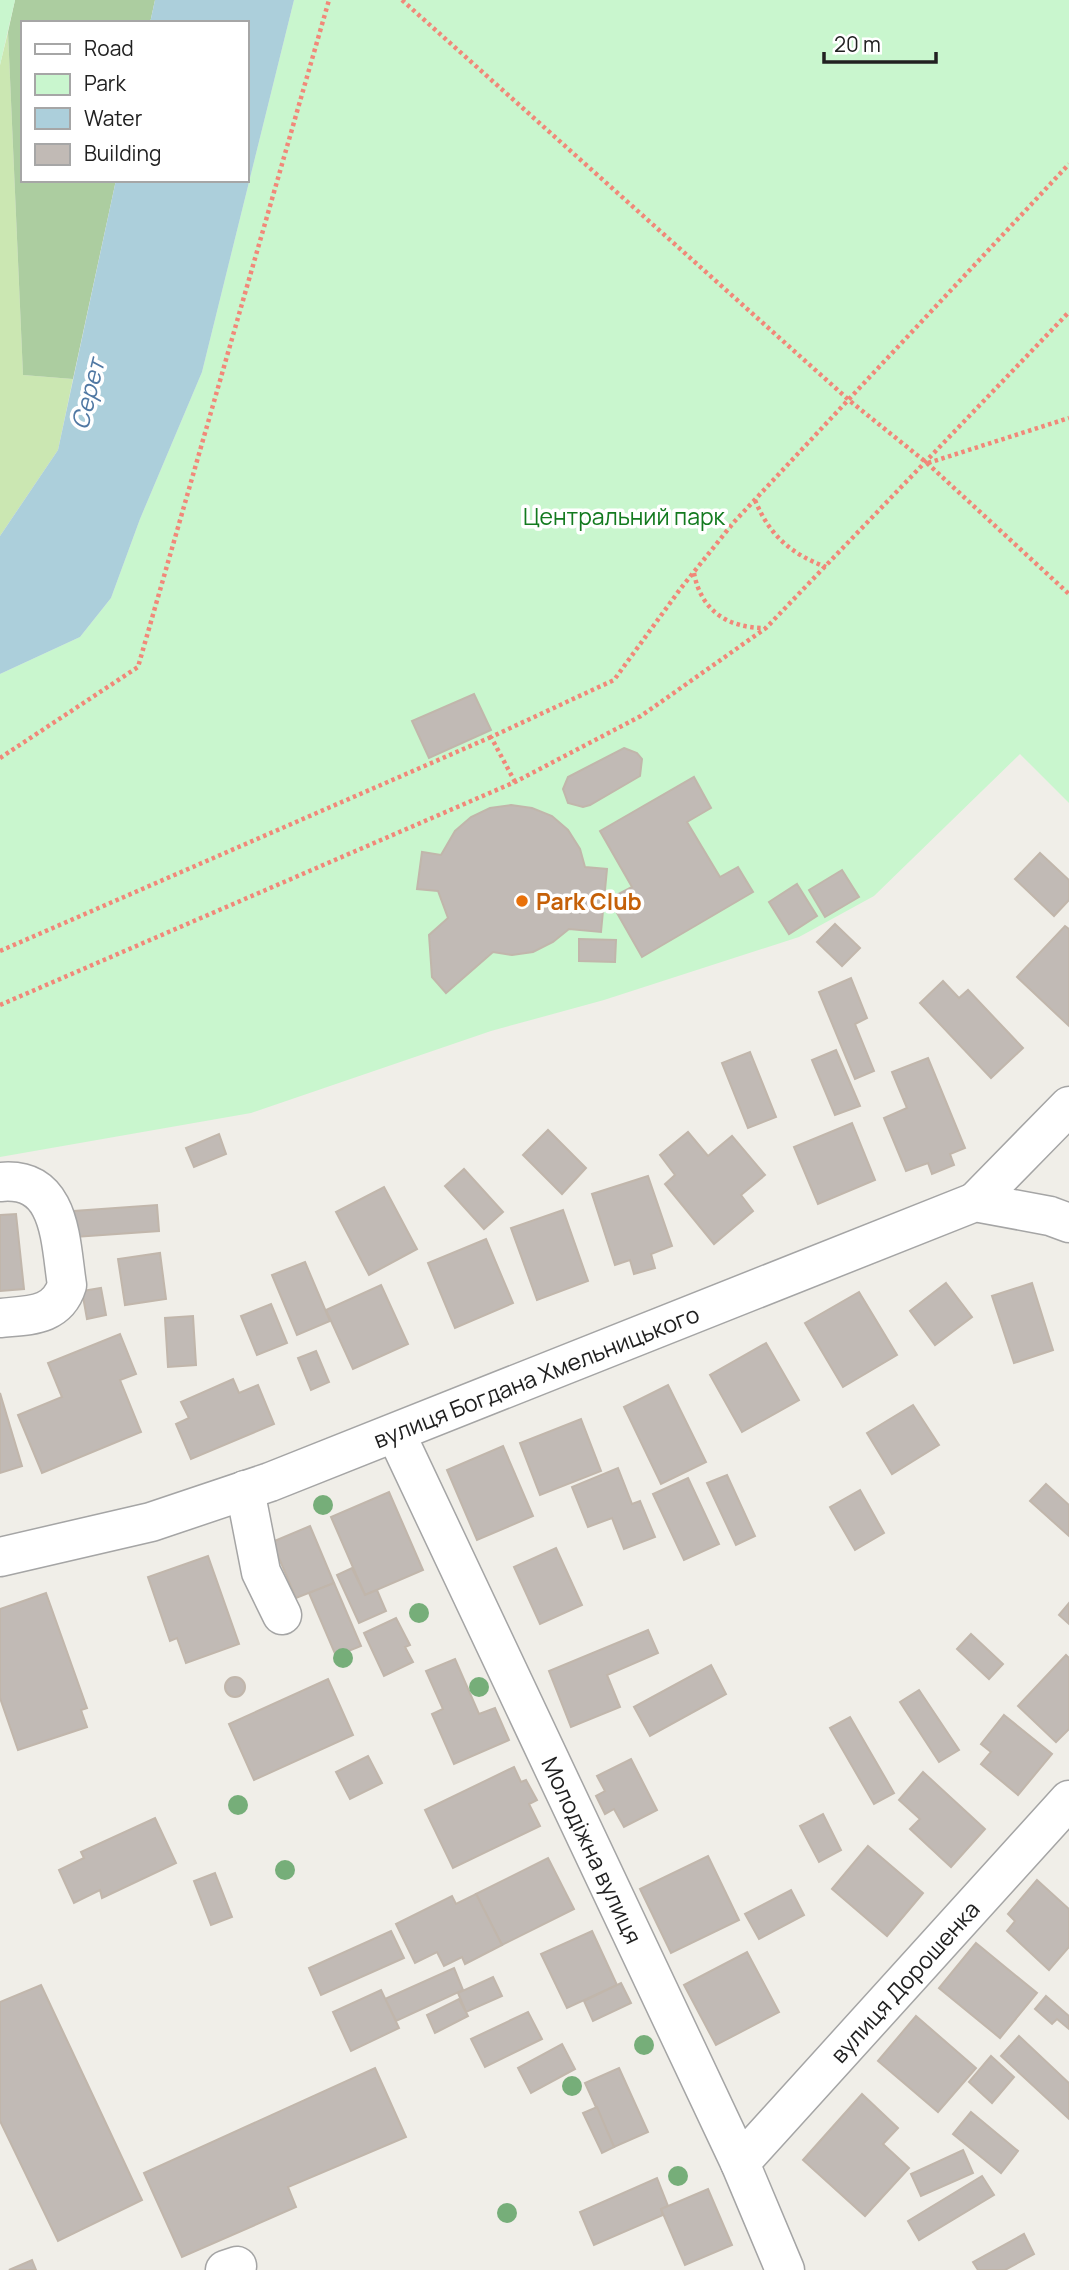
<svg xmlns="http://www.w3.org/2000/svg" width="1069" height="2270" viewBox="0 0 1069 2270" font-family="Manrope,sans-serif">
  <rect width="100%" height="100%" fill="#f0eee8"/>
  <polygon fill="#cbe7b2" points="8,32 23,375 73,379 58,450 0,536 0,65"/>
  <polygon fill="#accda0" points="15,0 155,0 150,23 23,23 23,180 116,180 73,379 23,375 8,32"/>
  <g fill="#c9f6ce">
    <polygon points="0,0 15,0 0,65"/>
    <polygon points="294,0 1069,0 1069,803 1020,754 874,896 799,937 604,1000 491,1031 251,1113 0,1157 0,674 80,637 111,598 140,519 202,372"/>
  </g>
  <polygon fill="#accfdb" points="155,0 294,0 202,372 140,519 111,598 80,637 0,674 0,536 58,450 116,180 247,180 247,23 150,23"/>
  <g fill="#c1bab5" stroke="#c1b6ab" stroke-width="2">
    <polygon points="474,694 491,730 429,758 412,721"/>
    <polygon points="624,748 637,753 642,759 640,776 590,805 583,807 568,803 563,789 568,777"/>
    <polygon points="694,777 711,808 687,822 720,877 738,867 753,892 642,957 609,899 632,887 600,831"/>
    <polygon points="511,805 532,808 552,816 568,830 580,849 585,867 607,869 601,932 569,929 553,942 533,952 512,955 493,952 446,993 432,977 429,935 448,918 438,891 417,889 422,852 441,855 455,831 471,817 490,808"/>
    <polygon points="1040,853 1069,880 1069,900 1054,916 1015,879"/>
    <polygon points="842,870 859,897 825,917 809,890"/>
    <polygon points="797,884 817,916 789,934 769,902"/>
    <polygon points="835,924 860,948 842,966 817,942"/>
    <polygon points="1065,926 1069,929 1069,1026 1017,977"/>
    <polygon points="579,939 616,940 615,962 579,961"/>
    <polygon points="851,978 867,1018 855,1024 874,1071 855,1079 819,992"/>
    <polygon points="943,981 959,998 968,990 1023,1048 991,1078 920,1003"/>
    <polygon points="836,1050 860,1106 835,1115 812,1060"/>
    <polygon points="750,1052 776,1117 748,1128 722,1063"/>
    <polygon points="928,1058 965,1148 950,1154 954,1165 932,1174 928,1163 906,1171 884,1118 907,1108 892,1072"/>
    <polygon points="852,1123 875,1180 818,1204 794,1147"/>
    <polygon points="548,1130 586,1168 562,1194 523,1155"/>
    <polygon points="688,1132 708,1156 732,1136 765,1175 741,1195 753,1211 714,1244 665,1184 675,1175 660,1155"/>
    <polygon points="219,1134 226,1154 194,1167 186,1148"/>
    <polygon points="464,1169 503,1212 484,1229 445,1186"/>
    <polygon points="648,1176 672,1246 651,1254 655,1268 634,1274 630,1260 615,1265 592,1194"/>
    <polygon points="384,1187 417,1249 369,1275 336,1212"/>
    <polygon points="157,1205 159,1231 75,1237 74,1211"/>
    <polygon points="563,1210 588,1281 537,1300 511,1228"/>
    <polygon points="16,1214 24,1289 0,1291 0,1215"/>
    <polygon points="486,1239 513,1303 455,1328 428,1263"/>
    <polygon points="160,1253 166,1299 125,1305 118,1259"/>
    <polygon points="305,1262 330,1321 297,1335 272,1275"/>
    <polygon points="946,1283 972,1317 935,1345 910,1311"/>
    <polygon points="1032,1283 1053,1350 1014,1363 992,1296"/>
    <polygon points="381,1285 408,1344 353,1369 326,1310"/>
    <polygon points="101,1288 106,1315 87,1319 82,1291"/>
    <polygon points="859,1292 897,1355 843,1387 805,1323"/>
    <polygon points="271,1304 287,1343 257,1355 241,1316"/>
    <polygon points="193,1316 196,1365 168,1367 165,1318"/>
    <polygon points="120,1334 136,1374 120,1380 141,1432 42,1473 18,1415 62,1397 48,1363"/>
    <polygon points="766,1343 799,1400 742,1432 710,1375"/>
    <polygon points="316,1351 329,1382 311,1390 298,1358"/>
    <polygon points="233,1379 239,1393 258,1385 274,1424 191,1459 176,1424 189,1418 181,1402"/>
    <polygon points="668,1385 706,1462 661,1484 624,1407"/>
    <polygon points="0,1393 22,1466 0,1473"/>
    <polygon points="913,1405 939,1445 892,1474 867,1433"/>
    <polygon points="581,1419 601,1471 540,1495 520,1443"/>
    <polygon points="503,1446 533,1516 477,1540 447,1470"/>
    <polygon points="618,1468 632,1504 640,1501 655,1537 624,1549 612,1518 588,1527 572,1487"/>
    <polygon points="727,1475 755,1536 736,1545 707,1483"/>
    <polygon points="688,1478 719,1544 684,1560 653,1494"/>
    <polygon points="1046,1484 1069,1505 1069,1536 1030,1501"/>
    <polygon points="860,1490 884,1533 855,1550 830,1507"/>
    <polygon points="389,1492 423,1570 365,1595 331,1517"/>
    <polygon points="310,1526 334,1583 296,1598 272,1542"/>
    <polygon points="556,1548 582,1605 540,1624 514,1567"/>
    <polygon points="208,1556 239,1644 186,1663 177,1638 170,1641 148,1577"/>
    <polygon points="352,1568 365,1595 377,1590 386,1611 359,1623 337,1575"/>
    <polygon points="334,1583 361,1646 336,1656 309,1593"/>
    <polygon points="46,1593 87,1708 81,1710 87,1727 18,1750 0,1698 0,1609"/>
    <polygon points="1069,1603 1069,1624 1059,1615"/>
    <polygon points="396,1618 410,1645 405,1647 413,1662 384,1676 364,1633"/>
    <polygon points="648,1630 658,1653 607,1675 620,1707 571,1727 549,1671"/>
    <polygon points="971,1634 1003,1664 989,1679 957,1649"/>
    <polygon points="1066,1655 1069,1658 1069,1729 1056,1742 1018,1706"/>
    <polygon points="455,1659 479,1714 495,1708 509,1740 454,1764 432,1714 443,1709 426,1671"/>
    <polygon points="711,1665 726,1694 650,1736 634,1707"/>
    <circle cx="235" cy="1687" r="10"/>
    <polygon points="328,1679 353,1735 254,1780 229,1724"/>
    <polygon points="919,1690 959,1750 939,1762 900,1702"/>
    <polygon points="1004,1715 1052,1754 1018,1795 981,1764 991,1752 981,1744"/>
    <polygon points="850,1717 894,1793 874,1804 830,1728"/>
    <polygon points="368,1756 382,1783 350,1799 336,1772"/>
    <polygon points="631,1759 657,1810 624,1827 614,1809 605,1814 596,1796 605,1791 597,1776"/>
    <polygon points="514,1767 521,1782 526,1780 537,1800 529,1804 540,1826 453,1868 425,1810"/>
    <polygon points="923,1772 985,1829 951,1867 910,1829 920,1819 899,1800"/>
    <polygon points="823,1814 841,1850 819,1862 800,1826"/>
    <polygon points="155,1818 176,1863 102,1898 100,1890 74,1903 59,1870 84,1858 81,1852"/>
    <polygon points="868,1846 923,1893 887,1936 832,1889"/>
    <polygon points="708,1856 739,1920 671,1953 640,1889"/>
    <polygon points="548,1858 574,1909 502,1945 476,1894"/>
    <polygon points="215,1873 232,1917 211,1925 194,1881"/>
    <polygon points="1037,1880 1069,1909 1069,1947 1049,1970 1007,1931 1015,1921 1008,1914"/>
    <polygon points="791,1890 804,1915 759,1939 745,1914"/>
    <polygon points="476,1894 502,1945 465,1964 462,1957 444,1966 437,1952 415,1963 396,1924 452,1896 456,1904"/>
    <polygon points="391,1931 404,1958 321,1995 309,1968"/>
    <polygon points="592,1931 617,1985 567,2008 541,1954"/>
    <polygon points="976,1943 1037,1993 1000,2038 939,1988"/>
    <polygon points="747,1952 779,2012 716,2045 684,1985"/>
    <polygon points="454,1968 463,1990 396,2021 385,1999"/>
    <polygon points="493,1977 502,1996 466,2012 458,1993"/>
    <polygon points="621,1983 631,2003 593,2021 584,2001"/>
    <polygon points="41,1985 142,2200 58,2241 0,2121 0,2002"/>
    <polygon points="381,1990 399,2028 351,2051 333,2012"/>
    <polygon points="1046,1996 1069,2016 1069,2029 1057,2019 1052,2024 1035,2009"/>
    <polygon points="459,1999 468,2016 435,2033 427,2015"/>
    <polygon points="528,2012 542,2039 485,2067 471,2039"/>
    <polygon points="916,2016 976,2068 938,2112 878,2061"/>
    <polygon points="1019,2036 1069,2083 1069,2119 1001,2056"/>
    <polygon points="562,2044 575,2069 531,2093 518,2068"/>
    <polygon points="991,2056 1014,2077 992,2103 969,2082"/>
    <polygon points="375,2068 406,2137 288,2187 296,2207 182,2257 144,2173"/>
    <polygon points="619,2068 648,2132 614,2147 585,2083"/>
    <polygon points="862,2094 898,2128 883,2144 909,2168 865,2216 803,2160"/>
    <polygon points="597,2107 614,2147 602,2153 583,2113"/>
    <polygon points="971,2112 1018,2151 1001,2173 953,2134"/>
    <polygon points="963,2150 973,2173 921,2196 911,2174"/>
    <polygon points="982,2176 994,2195 919,2240 908,2221"/>
    <polygon points="657,2178 668,2206 661,2209 663,2215 594,2245 580,2212"/>
    <polygon points="708,2189 732,2245 685,2265 661,2209"/>
    <polygon points="1024,2234 1034,2254 1005,2270 978,2270 973,2262"/>
    <polygon points="32,2260 36,2270 9,2270"/>
  </g>
  <g fill="none" stroke-linecap="round" stroke-linejoin="round">
    <defs>
      <g id="minor">
        <path d="M0 1182C62 1176 60 1241 67 1285 57 1317 29 1315 0 1318"/>
        <polyline points="975,1202 1069,1106"/>
        <path id="s1" d="M396 1434 740 2163 785 2270"/>
        <polyline points="245,1490 261,1572 282,1615"/>
        <path id="s2" d="M0 1557 151 1522 270 1482 975 1202 1050 1216 1069 1223"/>
        <path id="s3" d="M740 2163 1069 1800"/>
        <polyline points="225,2270 237,2266"/>
      </g>
    </defs>
    <use href="#minor" stroke="#a5a5a5" stroke-width="41"/>
    <g stroke="#f18879" stroke-width="4.5" stroke-dasharray="3.5 3.5" stroke-linecap="butt">
      <polyline points="402,0 850,401 927,463 1069,594"/>
      <polyline points="928,463 1069,418"/>
      <path d="M755 500C769 535 791 554 826 567"/>
      <path d="M694 573C701 611 728 628 765 628"/>
      <polyline points="0,758 138,667 329,0"/>
      <polyline points="515,782 491,737 614,680 681,588 734,522 1069,164"/>
      <polyline points="0,951 491,737"/>
      <polyline points="0,1005 515,782 641,716 766,628 1069,312"/>
    </g>
    <use href="#minor" stroke="#fff" stroke-width="38"/>
  </g>
  <g fill="#76ae79">
    <circle cx="323" cy="1505" r="10"/>
    <circle cx="419" cy="1613" r="10"/>
    <circle cx="343" cy="1658" r="10"/>
    <circle cx="479" cy="1687" r="10"/>
    <circle cx="238" cy="1805" r="10"/>
    <circle cx="285" cy="1870" r="10"/>
    <circle cx="644" cy="2045" r="10"/>
    <circle cx="572" cy="2086" r="10"/>
    <circle cx="678" cy="2176" r="10"/>
    <circle cx="507" cy="2213" r="10"/>
  </g>
  <circle fill="#e8710a" stroke="#fff" stroke-width="2.5" cx="522" cy="901" r="7"/>
  <g text-anchor="middle" dominant-baseline="central" stroke-width="7" stroke-linejoin="round" paint-order="stroke">
    <g font-size="23" fill="#137a1f" stroke="#fff">
      <text x="624" y="516">Центральний парк</text>
    </g>
    <g font-size="23" font-weight="bold" fill="#c56008" stroke="#fff" text-anchor="start">
      <text x="536" y="901">Park Club</text>
    </g>
    <g font-size="23" fill="#212121" stroke="#fff">
      <text stroke="none"><textPath href="#s2" startOffset="567">вулиця Богдана Хмельницького</textPath></text>
      <text stroke="none"><textPath href="#s1" startOffset="460">Молодіжна вулиця</textPath></text>
      <text stroke="none"><textPath href="#s3" startOffset="245">вулиця Дорошенка</textPath></text>
    </g>
    <g font-size="24" font-style="italic" fill="#5078a3" stroke="#fff">
      <text transform="translate(87 394) rotate(-76)">Серет</text>
    </g>
  </g>
  <rect x="21" y="21" width="228" height="161" fill="#ffffff" stroke="#a6a6a6" stroke-width="2"/>
  <rect x="35" y="44" width="35" height="10" fill="#ffffff" stroke="#a6a6a6" stroke-width="2"/>
  <text x="84" y="56" font-size="21" fill="#212121">Road</text>
  <rect x="35" y="74" width="35" height="21" fill="#c9f6ce" stroke="#a6a6a6" stroke-width="2"/>
  <text x="84" y="91" font-size="21" fill="#212121">Park</text>
  <rect x="35" y="108" width="35" height="21" fill="#accfdb" stroke="#a6a6a6" stroke-width="2"/>
  <text x="84" y="126" font-size="21" fill="#212121">Water</text>
  <rect x="35" y="144" width="35" height="21" fill="#c1bab5" stroke="#a6a6a6" stroke-width="2"/>
  <text x="84" y="161" font-size="21" fill="#212121">Building</text>
  <path d="M824 52v10h112v-10" fill="none" stroke="#212121" stroke-width="3.5"/>
  <text x="834" y="52" font-size="21" fill="#212121" stroke="#ffffff" stroke-width="5" paint-order="stroke">20 m</text>
</svg>
